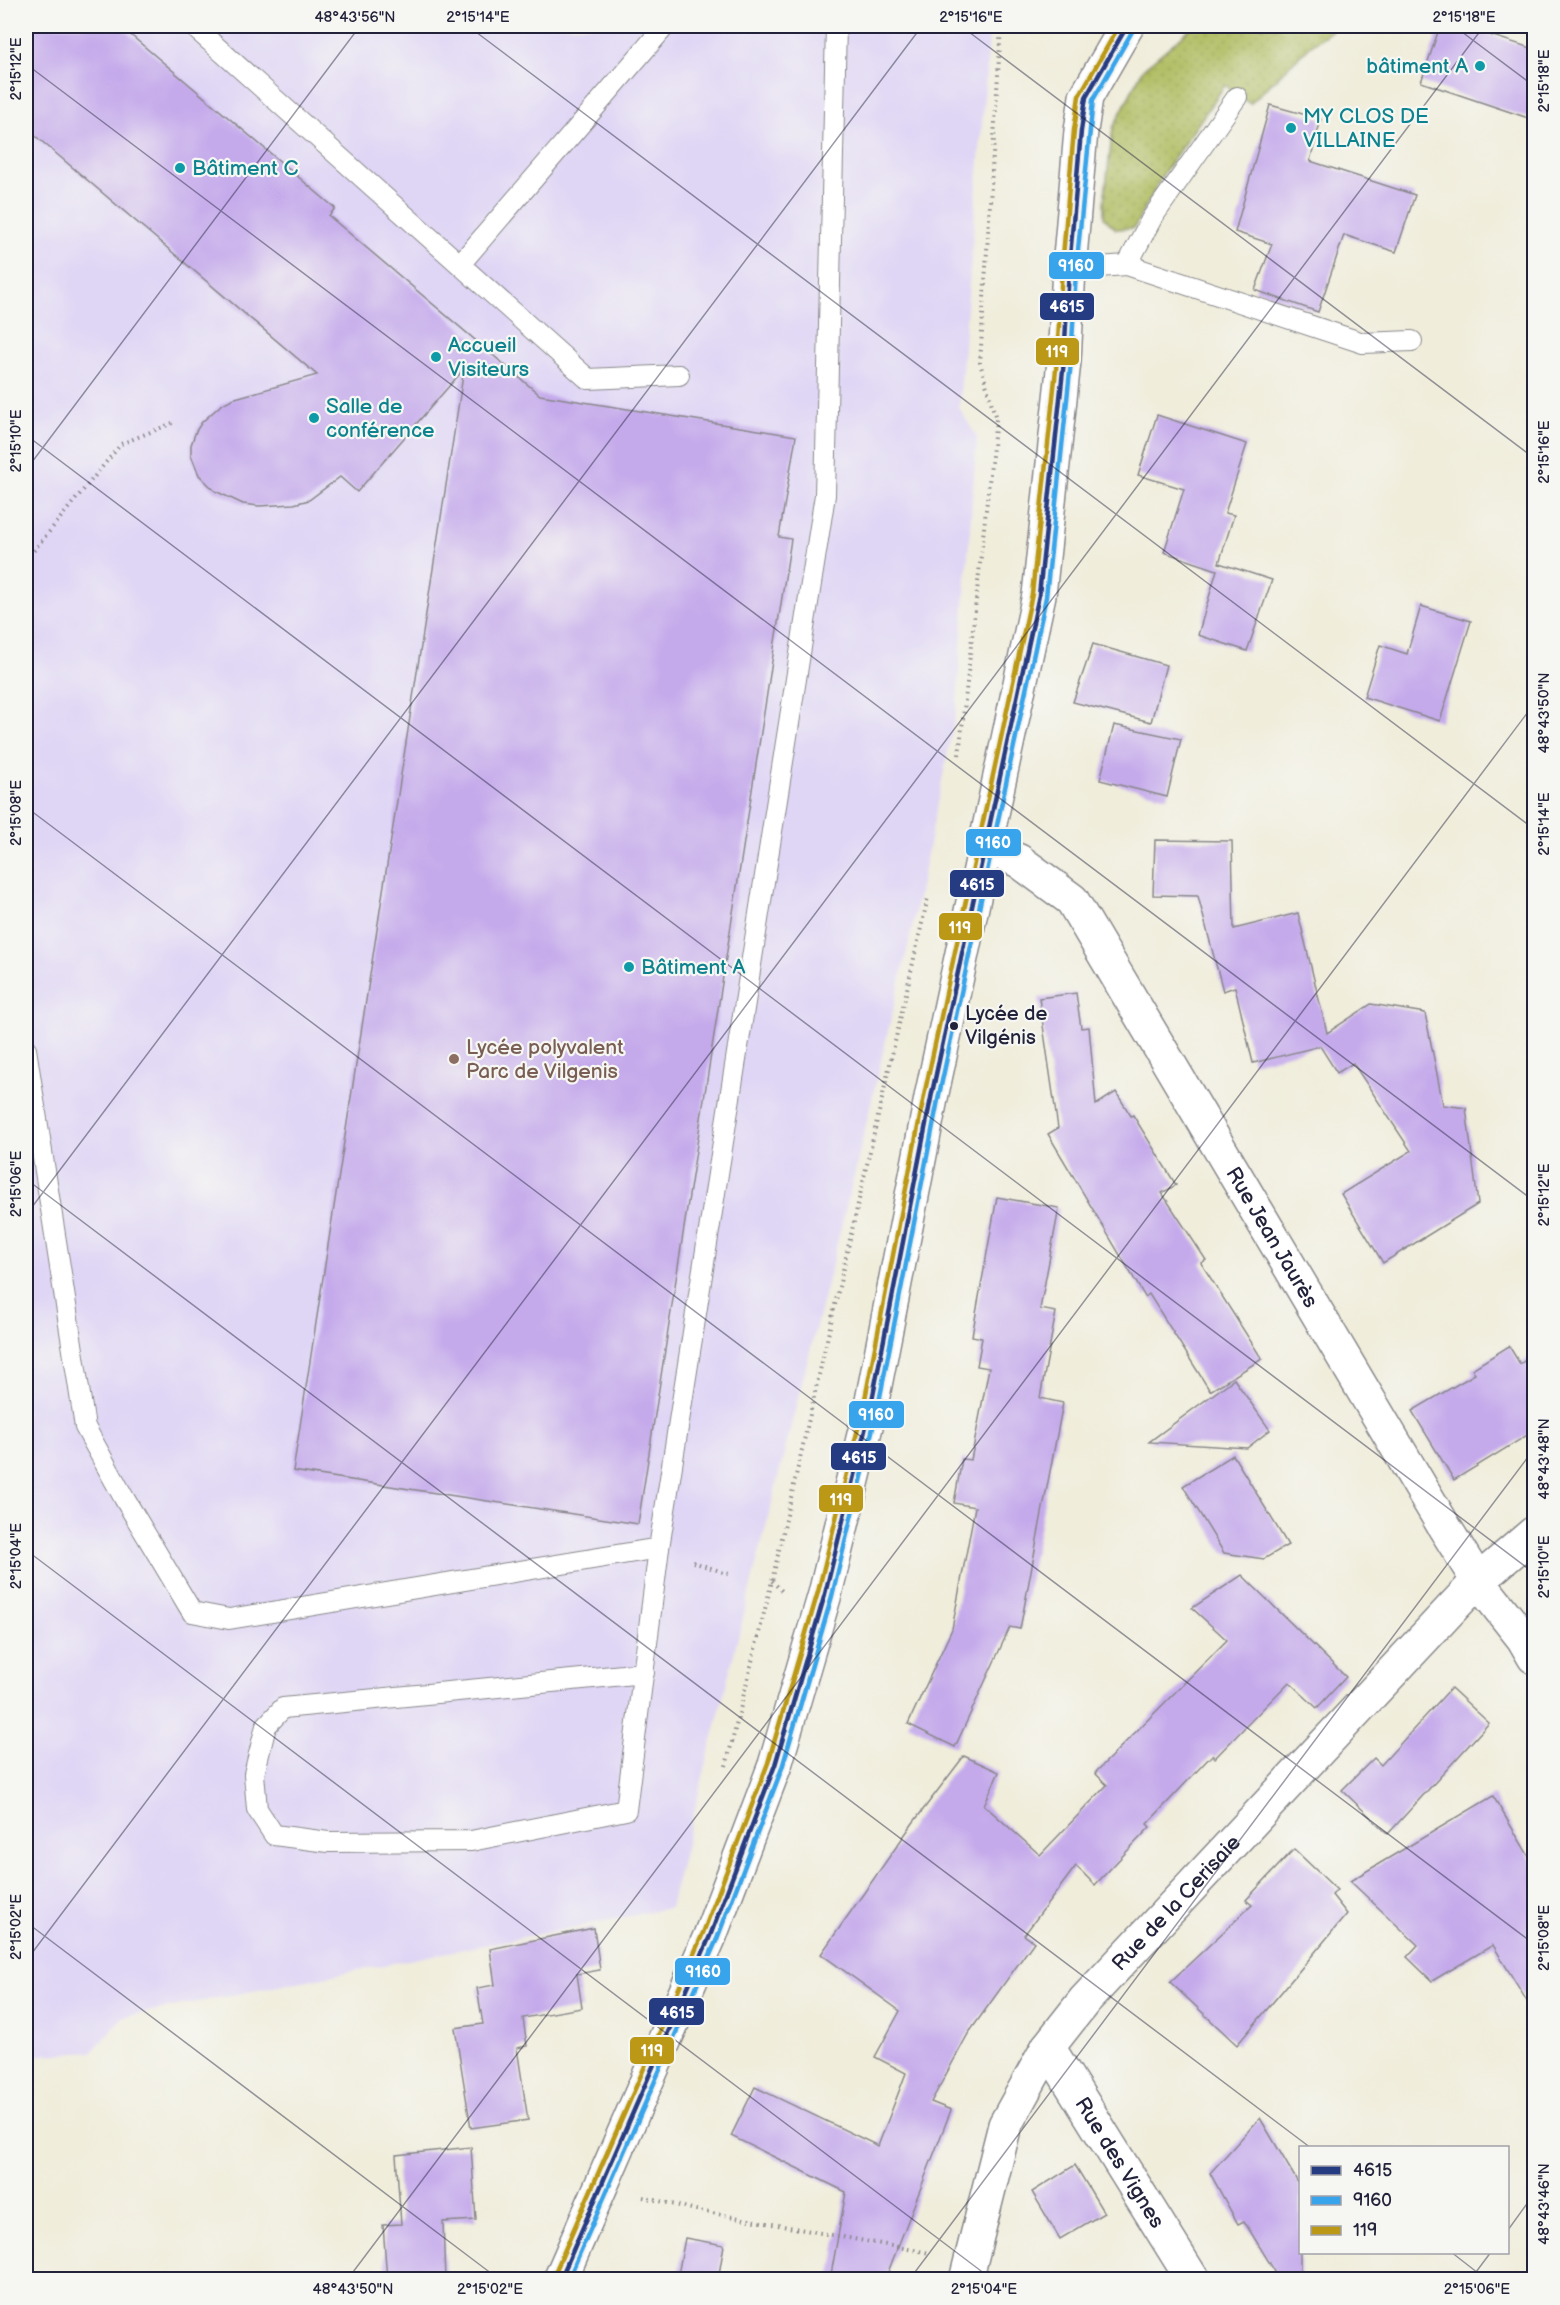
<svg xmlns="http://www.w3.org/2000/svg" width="1560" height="2305" viewBox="0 0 1560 2305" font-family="'Balsamiq Sans',sans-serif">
  <defs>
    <pattern id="grass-dots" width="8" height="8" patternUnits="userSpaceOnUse" patternTransform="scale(1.5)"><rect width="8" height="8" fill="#afbb5d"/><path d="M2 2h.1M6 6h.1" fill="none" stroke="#96a052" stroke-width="1.8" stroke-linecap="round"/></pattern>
  </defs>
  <rect width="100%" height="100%" fill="#f6f6f2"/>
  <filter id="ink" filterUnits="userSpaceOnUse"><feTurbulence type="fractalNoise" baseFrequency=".0167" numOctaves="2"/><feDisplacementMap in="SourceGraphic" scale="12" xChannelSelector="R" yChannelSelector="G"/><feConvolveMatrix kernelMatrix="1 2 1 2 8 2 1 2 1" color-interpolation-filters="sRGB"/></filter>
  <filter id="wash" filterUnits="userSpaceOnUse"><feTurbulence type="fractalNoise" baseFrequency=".008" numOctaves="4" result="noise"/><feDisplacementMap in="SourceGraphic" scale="24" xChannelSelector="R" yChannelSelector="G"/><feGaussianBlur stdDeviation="1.35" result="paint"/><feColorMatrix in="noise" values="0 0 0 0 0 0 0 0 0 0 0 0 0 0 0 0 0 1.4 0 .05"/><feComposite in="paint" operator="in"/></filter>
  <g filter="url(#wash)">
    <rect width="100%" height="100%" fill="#f0eddb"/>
    <polygon fill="#dfd5f5" points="26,26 990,26 959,408 977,437 956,712 909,942 854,1176 670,1908 123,2017 92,2052 26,2056"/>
    <polygon fill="url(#grass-dots)" stroke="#686e4c" stroke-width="1.5" points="1194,26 1338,26 1310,46 1250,104 1225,85 1165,171 1134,228 1116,229 1104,218 1104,202 1113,128 1143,69"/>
    <g id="blocks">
      <g fill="#c5aaeb">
        <polygon points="26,26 120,26 335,208 329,216 540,395 796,436 779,537 791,539 638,1524 293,1471 464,369 357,492 340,477 309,500 294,504 259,506 243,504 215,491 199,475 191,455 191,445 196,431 202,422 221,405 232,399 317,375 26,128"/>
        <polygon points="1440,26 1462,26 1534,49 1534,120 1421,82"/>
        <polygon points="1270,105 1321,119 1310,161 1415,195 1396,252 1344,235 1318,312 1255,290 1272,244 1235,232"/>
        <polygon points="1157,415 1247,444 1225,513 1234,515 1219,563 1272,580 1247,651 1198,635 1217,570 1164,552 1184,489 1138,475"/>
        <polygon points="1421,606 1471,621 1440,721 1364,697 1380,645 1407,654"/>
        <polygon points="1093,644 1166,665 1151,722 1073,702"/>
        <polygon points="1114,725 1181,739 1167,797 1100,780"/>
        <polygon points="1155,840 1232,841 1234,929 1298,913 1327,1033 1371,1004 1425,1013 1443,1105 1466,1108 1478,1204 1383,1263 1341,1194 1411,1151 1353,1063 1337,1073 1320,1046 1253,1063 1235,987 1223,991 1198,896 1153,895"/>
        <polygon points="1076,993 1081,1028 1089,1027 1096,1105 1116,1092 1131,1116 1133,1115 1176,1185 1162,1193 1206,1260 1201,1263 1262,1359 1210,1391 1149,1294 1145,1297 1048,1134 1058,1128 1039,998"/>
        <polygon points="997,1197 1059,1208 1040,1309 1056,1312 1040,1398 1063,1403 1020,1629 1010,1627 955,1747 908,1724 952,1629 975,1507 954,1503 962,1459 971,1460 989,1368 977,1366 982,1338 972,1336"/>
        <polygon points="1509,1346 1520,1364 1534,1354 1534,1431 1454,1480 1412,1411 1475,1374 1472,1369"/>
        <polygon points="1234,1379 1270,1430 1247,1448 1149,1442"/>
        <polygon points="1233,1455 1288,1545 1264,1559 1224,1553 1183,1486"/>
        <polygon points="1242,1575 1346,1677 1317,1708 1289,1682 1215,1758 1212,1755 1147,1824 1150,1827 1095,1885 1076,1866 1024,1935 1034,1942 968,2034 931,2102 951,2110 885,2280 830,2280 846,2192 731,2136 755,2087 878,2146 906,2073 875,2057 900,2011 821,1954 913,1823 964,1756 999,1772 984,1805 1040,1855 1107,1785 1095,1773 1227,1640 1192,1608"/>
        <polygon points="1451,1688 1489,1723 1388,1834 1342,1790 1374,1758 1381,1765"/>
        <polygon points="1493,1796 1534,1865 1534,2013 1493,1945 1432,1981 1407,1957 1418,1945 1350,1881"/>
        <polygon points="1294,1849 1337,1890 1332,1895 1347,1914 1237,2045 1170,1982 1252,1905 1246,1900"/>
        <polygon points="594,1928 600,1970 577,1974 582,2008 523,2018 527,2046 517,2048 528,2120 471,2128 455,2028 483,2024 477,1988 495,1985 490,1949"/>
        <polygon points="1260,2118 1300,2186 1300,2280 1280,2280 1244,2221 1238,2224 1210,2173"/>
        <polygon points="471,2147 476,2220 443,2222 445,2280 387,2280 383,2225 401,2224 396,2155"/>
        <polygon points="1075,2165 1104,2213 1060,2239 1032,2192"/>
        <polygon points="685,2238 724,2245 718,2280 677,2280"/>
      </g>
    </g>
  </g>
  <g filter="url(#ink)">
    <use href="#blocks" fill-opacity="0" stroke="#89888b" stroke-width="1.5"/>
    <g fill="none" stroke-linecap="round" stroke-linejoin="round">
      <defs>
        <g id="service">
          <polyline points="193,26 588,379 679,375"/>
          <polyline points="461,263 665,26"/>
          <polyline points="1127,265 1363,343 1412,341"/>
          <polyline points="1069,269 1127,265 1152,218 1237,97"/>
          <polyline points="26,1049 85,1427 124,1498 192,1612 229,1619 659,1548"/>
          <polyline points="644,1673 283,1708 266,1726 254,1774 257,1809 274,1835 328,1842 471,1841 626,1810 659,1548 825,495 836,26"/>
        </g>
        <g id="minor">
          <path id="s1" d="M985 846 1019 861 1072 900 1445 1528 1478 1581 1523 1638 1534 1657"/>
          <path id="s2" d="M1048 2047 1193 2280"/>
          <path id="s3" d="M966 2280 1005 2125 1048 2047 1085 2000 1454 1606 1478 1581 1534 1533"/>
        </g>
        <polyline id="tertiary" points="560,2280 710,1936 775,1765 825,1594 871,1406 932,1093 1039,595 1064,361 1069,269 1081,131 1086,97 1127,26"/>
      </defs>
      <use href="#service" stroke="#89888b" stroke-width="22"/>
      <use href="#minor" stroke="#89888b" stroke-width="36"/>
      <use href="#tertiary" stroke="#89888b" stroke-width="36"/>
      <g stroke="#89888b" stroke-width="4" stroke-dasharray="1.5 4.5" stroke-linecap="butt">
        <polyline points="26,560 121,444 175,422"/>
        <polyline points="959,755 996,419 980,363 1001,26"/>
        <polyline points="693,1562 729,1574"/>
        <polyline points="772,1581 782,1591"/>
        <polyline points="726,1766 772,1581 928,897"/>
        <polyline points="643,2197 696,2210 930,2253"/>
      </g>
      <use href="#service" stroke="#fff" stroke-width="20"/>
      <use href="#minor" stroke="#fff" stroke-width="33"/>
      <use href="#tertiary" stroke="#fff" stroke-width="33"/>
      <defs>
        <polyline id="bus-1" points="560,2280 710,1936 775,1765 825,1594 871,1406 932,1093 1039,595 1064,361 1069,269 1081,131 1086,97 1127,26"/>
        <polyline id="bus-2" points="568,2280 717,1939 782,1768 832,1596 878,1407 939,1095 1046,597 1071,362 1076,270 1093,100 1133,30"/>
        <polyline id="bus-3" points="553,2277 703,1933 768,1763 818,1592 864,1404 925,1091 1032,594 1057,360 1062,268 1074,130 1079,96 1119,26"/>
      </defs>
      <use href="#bus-1" stroke="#f6f6f2" stroke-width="9"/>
      <use href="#bus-2" stroke="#f6f6f2" stroke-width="9"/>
      <use href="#bus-3" stroke="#f6f6f2" stroke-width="9"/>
      <use href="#bus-1" stroke="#253b82" stroke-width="4.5"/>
      <use href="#bus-2" stroke="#38a4eb" stroke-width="4.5"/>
      <use href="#bus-3" stroke="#bb9816" stroke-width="4.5"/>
    </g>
  </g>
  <path fill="none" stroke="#22223b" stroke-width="1.5" stroke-opacity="0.45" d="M468 26 1534 829M961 26 1534 458M1454 26 1534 86M26 64 1534 1201M26 435 1534 1573M26 470 360 26M26 807 1534 1944M26 1179 1311 2148M26 1215 922 26M26 1550 993 2280M26 1922 500 2280M26 1961 1484 26M1508 2230 1534 2194M1451 2252 1487 2280M347 2280 1534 704M909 2280 1534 1449M1470 2280 1491 2252"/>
  <g fill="#0f9aa8" stroke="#f6f6f2" stroke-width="2">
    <circle cx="1480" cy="66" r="6"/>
    <circle cx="1291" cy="128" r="6"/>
    <circle cx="180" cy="168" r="6"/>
    <circle cx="436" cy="357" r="6"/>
    <circle cx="314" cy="418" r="6"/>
    <circle cx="629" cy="967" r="6"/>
  </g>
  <circle fill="#22223b" stroke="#f6f6f2" stroke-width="2" cx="954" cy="1026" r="5"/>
  <circle fill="#8d6e63" stroke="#f6f6f2" stroke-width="2" cx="454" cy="1059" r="6"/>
  <g text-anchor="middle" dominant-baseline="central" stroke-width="4.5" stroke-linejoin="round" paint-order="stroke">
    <g font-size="20" fill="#22223b" stroke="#f6f6f2" text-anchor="start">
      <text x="965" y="1014">Lycée de<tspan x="965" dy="24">Vilgénis</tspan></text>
    </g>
    <g font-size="21" fill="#0d838f" stroke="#f6f6f2" text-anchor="start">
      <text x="1468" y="66" text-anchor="end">bâtiment A</text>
      <text x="1303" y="116">MY CLOS DE<tspan x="1303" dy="24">VILLAINE</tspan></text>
      <text x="192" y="168">Bâtiment C</text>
      <text x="448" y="345">Accueil<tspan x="448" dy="24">Visiteurs</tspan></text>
      <text x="326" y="406">Salle de<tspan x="326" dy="24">conférence</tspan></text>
      <text x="641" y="967">Bâtiment A</text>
    </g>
    <g font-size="21" fill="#785e54" stroke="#f6f6f2" text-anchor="start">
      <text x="466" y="1047">Lycée polyvalent<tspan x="466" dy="24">Parc de Vilgenis</tspan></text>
    </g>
    <g font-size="21" fill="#22223b" stroke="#f6f6f2">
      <text stroke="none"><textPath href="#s1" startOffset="495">Rue Jean Jaurès</textPath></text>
      <text stroke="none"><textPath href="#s3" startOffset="442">Rue de la Cerisaie</textPath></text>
      <text stroke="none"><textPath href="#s2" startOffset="136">Rue des Vignes</textPath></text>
    </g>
  </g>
  <g stroke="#f6f6f2" stroke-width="2">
    <rect x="1048" y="251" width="57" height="29" rx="6" fill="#38a4eb"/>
    <rect x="1039" y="292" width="56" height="29" rx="6" fill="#253b82"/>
    <rect x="1035" y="337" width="45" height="29" rx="6" fill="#bb9816"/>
    <rect x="965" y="828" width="57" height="29" rx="6" fill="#38a4eb"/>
    <rect x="949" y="869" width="56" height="29" rx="6" fill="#253b82"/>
    <rect x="938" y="912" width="45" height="29" rx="6" fill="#bb9816"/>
    <rect x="848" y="1400" width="57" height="29" rx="6" fill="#38a4eb"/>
    <rect x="830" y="1442" width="57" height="29" rx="6" fill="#253b82"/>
    <rect x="818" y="1484" width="46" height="29" rx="6" fill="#bb9816"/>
    <rect x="674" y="1957" width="57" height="29" rx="6" fill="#38a4eb"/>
    <rect x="648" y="1997" width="57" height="29" rx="6" fill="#253b82"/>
    <rect x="629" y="2036" width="46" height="29" rx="6" fill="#bb9816"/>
  </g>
  <g font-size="16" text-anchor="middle" font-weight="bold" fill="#fff">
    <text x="1076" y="271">9160</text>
    <text x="1067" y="312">4615</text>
    <text x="1057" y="357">119</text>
    <text x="993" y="848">9160</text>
    <text x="977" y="890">4615</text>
    <text x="960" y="933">119</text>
    <text x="876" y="1420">9160</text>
    <text x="859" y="1463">4615</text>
    <text x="841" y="1505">119</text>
    <text x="703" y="1977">9160</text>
    <text x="677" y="2018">4615</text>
    <text x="652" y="2056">119</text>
  </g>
  <rect width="1560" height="2305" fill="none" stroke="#f6f6f2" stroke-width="66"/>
  <rect x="1299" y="2146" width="210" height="108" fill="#f6f6f2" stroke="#a1a1a9" stroke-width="1.5"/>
  <rect x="1311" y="2166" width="30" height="9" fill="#253b82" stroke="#a1a1a9" stroke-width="1.5"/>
  <text x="1353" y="2176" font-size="18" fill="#22223b">4615</text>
  <rect x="1311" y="2196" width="30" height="9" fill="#38a4eb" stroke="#a1a1a9" stroke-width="1.5"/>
  <text x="1353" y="2206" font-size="18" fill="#22223b">9160</text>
  <rect x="1311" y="2226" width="30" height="9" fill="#bb9816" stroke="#a1a1a9" stroke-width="1.5"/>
  <text x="1353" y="2236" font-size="18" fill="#22223b">119</text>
  <rect x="33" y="33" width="1494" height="2239" fill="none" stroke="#22223b" stroke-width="2"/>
  <g font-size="15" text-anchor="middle" fill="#22223b">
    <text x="355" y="22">48°43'56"N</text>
    <text x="478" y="22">2°15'14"E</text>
    <text x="971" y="22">2°15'16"E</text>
    <text x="1464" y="22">2°15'18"E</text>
    <text transform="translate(16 69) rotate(-90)" y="5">2°15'12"E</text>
    <text transform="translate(1544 81) rotate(-90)" y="5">2°15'18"E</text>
    <text transform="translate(16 441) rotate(-90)" y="5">2°15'10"E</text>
    <text transform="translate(1544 452) rotate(-90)" y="5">2°15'16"E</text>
    <text transform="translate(1544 713) rotate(-90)" y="5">48°43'50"N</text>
    <text transform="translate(16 813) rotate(-90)" y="5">2°15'08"E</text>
    <text transform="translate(1544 824) rotate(-90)" y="5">2°15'14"E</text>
    <text transform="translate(16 1184) rotate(-90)" y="5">2°15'06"E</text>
    <text transform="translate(1544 1195) rotate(-90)" y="5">2°15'12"E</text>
    <text transform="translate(1544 1459) rotate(-90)" y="5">48°43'48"N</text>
    <text transform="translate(16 1556) rotate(-90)" y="5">2°15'04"E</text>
    <text transform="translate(1544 1567) rotate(-90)" y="5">2°15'10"E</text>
    <text transform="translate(16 1927) rotate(-90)" y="5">2°15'02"E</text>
    <text transform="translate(1544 1938) rotate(-90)" y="5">2°15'08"E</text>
    <text transform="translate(1544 2204) rotate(-90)" y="5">48°43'46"N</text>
    <text x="353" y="2294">48°43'50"N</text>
    <text x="490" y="2294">2°15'02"E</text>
    <text x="984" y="2294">2°15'04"E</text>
    <text x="1477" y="2294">2°15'06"E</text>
  </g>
</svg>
